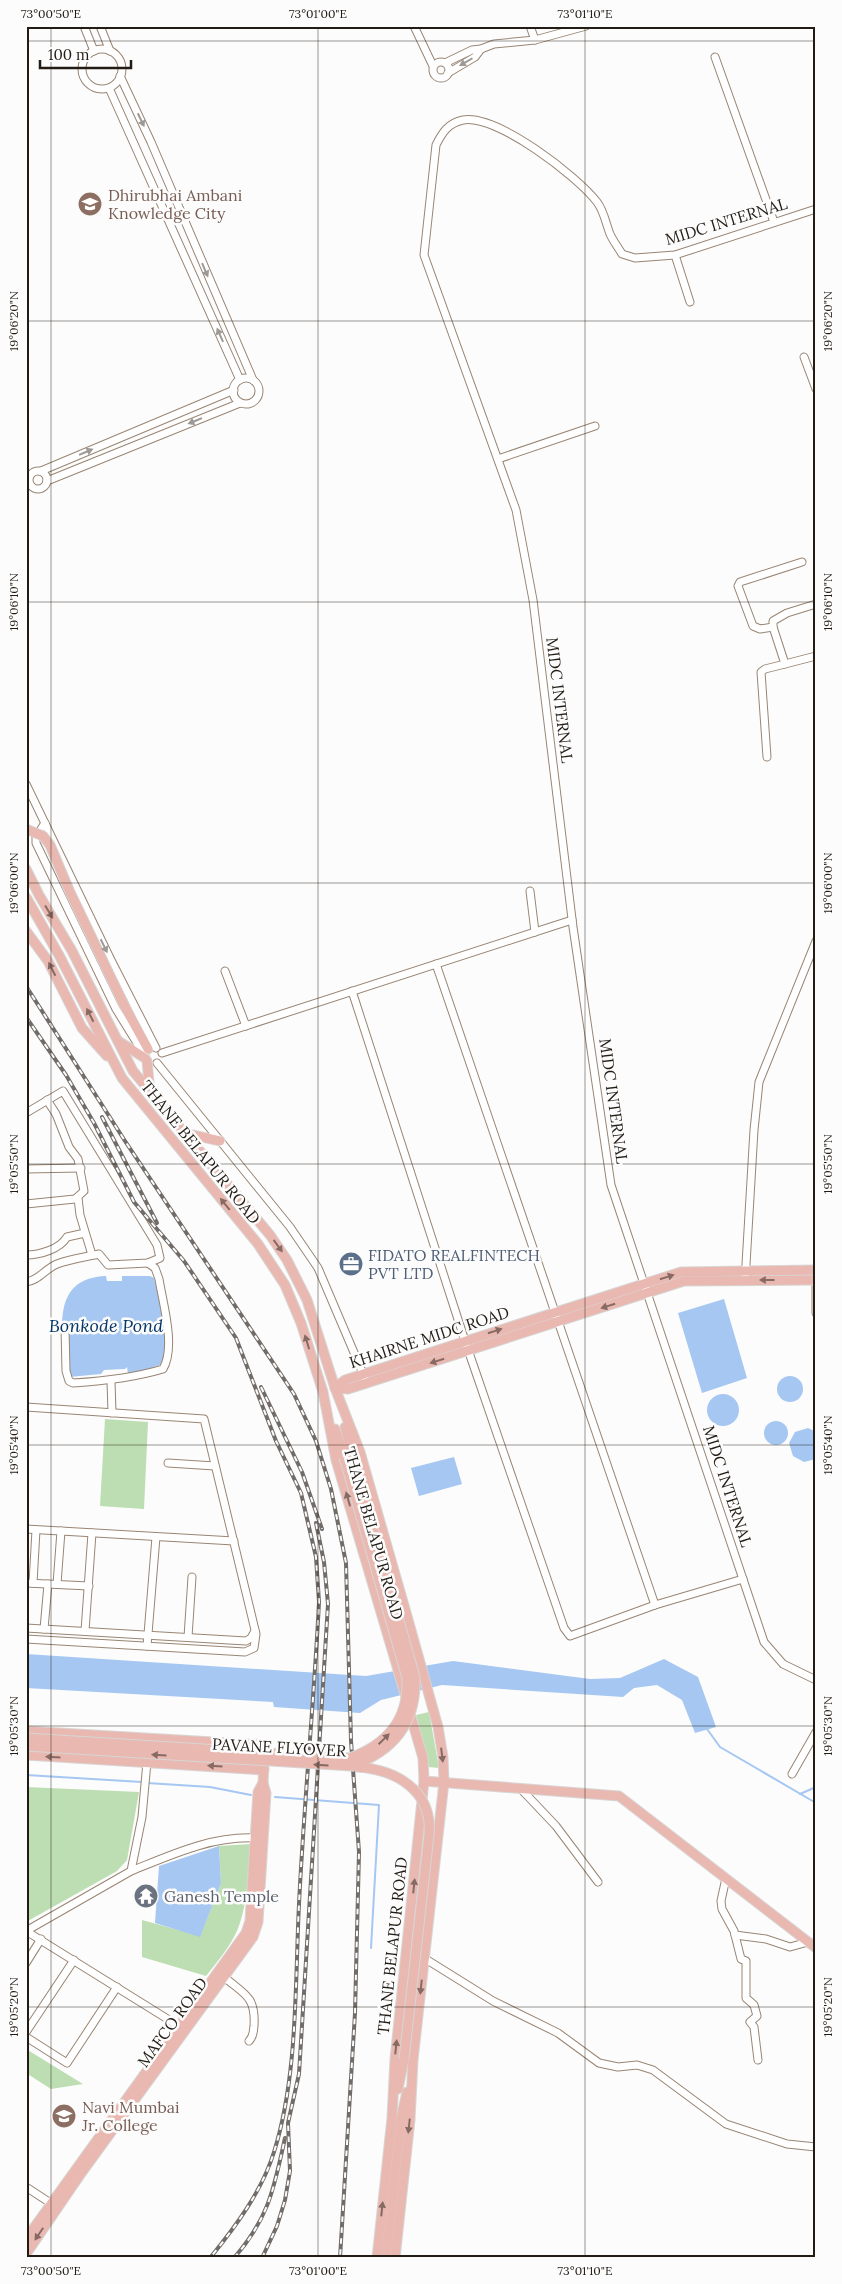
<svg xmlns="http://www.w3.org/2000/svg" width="842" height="2284" viewBox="0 0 842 2284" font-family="Lora,serif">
  <rect width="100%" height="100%" fill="#fcfcfc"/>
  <g fill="#bddeb2">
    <polygon points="105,1419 148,1422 144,1509 100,1506"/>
    <polygon points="429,1712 439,1768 428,1767 428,1758 416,1715"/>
    <polygon points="26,1787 139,1792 127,1860 117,1871 26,1922"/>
    <path d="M251 1844C248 1872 248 1905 237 1931 229 1948 217 1962 206 1976L142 1957V1920L200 1936 221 1883 219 1846Z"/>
    <polygon points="26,2049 83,2084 51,2089 26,2073"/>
  </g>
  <g fill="#a5c7f1">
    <path d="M106 1276 107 1281H122V1276H150L154 1278C160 1304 171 1338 162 1364L138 1373 128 1374 127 1367 125 1369 104 1370 101 1374 69 1377 66 1371C62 1332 50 1278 106 1276Z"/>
    <polygon points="724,1299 747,1378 702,1393 678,1313"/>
    <circle cx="790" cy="1389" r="13"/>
    <circle cx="723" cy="1410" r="16"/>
    <circle cx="776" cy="1433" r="12"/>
    <polygon points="808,1428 816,1432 816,1459 804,1462 793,1456 789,1443 795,1432"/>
    <polygon points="454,1457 462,1484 419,1496 411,1468"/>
    <polygon points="26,1654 366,1676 453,1661 590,1679 620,1678 664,1659 698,1677 716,1727 695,1733 682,1700 657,1685 634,1688 623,1697 442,1685 381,1700 360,1713 274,1707 273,1702 26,1688"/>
    <polygon points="219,1846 221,1883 200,1937 155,1923 159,1866"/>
  </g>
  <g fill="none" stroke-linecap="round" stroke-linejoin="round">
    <g stroke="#a5c7f1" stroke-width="2">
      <polyline points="707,1729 720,1747 816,1803"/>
      <polyline points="26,1775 142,1782"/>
      <polyline points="147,1783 210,1787 251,1795"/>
      <polyline points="800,1794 816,1787"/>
      <polyline points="275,1797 379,1805 371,1948"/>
    </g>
    <defs>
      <g id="minor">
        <polyline points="84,26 94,51"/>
        <polyline points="100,26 110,51"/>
        <polyline points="414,26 433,66"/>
        <polyline points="530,26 535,40"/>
        <circle cx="102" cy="69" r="20"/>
        <polyline points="715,57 774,222"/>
        <circle cx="441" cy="70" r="8"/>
        <polyline points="445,63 472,50 481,49"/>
        <polyline points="448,73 475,57 481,49 494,44 535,40 586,26"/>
        <polyline points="120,76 151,142 253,380"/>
        <polyline points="109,88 240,380"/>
        <path d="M816 209 675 255 635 258 622 254C618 247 613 241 610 234 606 224 604 211 597 202 577 176 497 114 463 120 448 123 442 133 436 145L424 255 516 510 533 600 573 927 611 1185 764 1642 783 1664 816 1680"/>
        <polyline points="675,255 690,302"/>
        <polyline points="804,357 816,389"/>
        <circle cx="246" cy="391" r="13"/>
        <polyline points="498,459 595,426"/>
        <circle cx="38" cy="480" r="9"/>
        <polyline points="41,471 234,390"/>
        <polyline points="47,481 240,403"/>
        <polyline points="773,627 760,629 753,626 738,586 740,582 802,562"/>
        <polyline points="785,664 816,656"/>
        <polyline points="767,757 761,672 765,669 785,664 773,627 773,621 787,613 816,604"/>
        <polyline points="26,784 110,958 156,1048"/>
        <polyline points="45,823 36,837 36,843 116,1009 145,1056"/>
        <polyline points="530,891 535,932"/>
        <polyline points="436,964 655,1605"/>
        <polyline points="225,971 246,1026"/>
        <polyline points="352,991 465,1341 564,1628 570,1636 655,1605 743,1579"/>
        <polyline points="162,1053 572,920"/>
        <polyline points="157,1063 290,1227 318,1268 367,1383"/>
        <path d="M26 1113 63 1091 157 1245 160 1258 148 1263 108 1265 99 1254C85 1257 70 1259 57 1264 45 1269 38 1281 26 1282"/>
        <polyline points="26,1169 81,1168"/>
        <polyline points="78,1198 80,1215 92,1255"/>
        <polyline points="26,1204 75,1199 84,1191 78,1159 69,1147 56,1114 47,1100"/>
        <path d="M26 1255C40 1255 60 1249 67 1237L85 1233"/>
        <polyline points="816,1280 816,1313"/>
        <polyline points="745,1281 754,1130 759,1082 816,941"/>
        <path d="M65 1328 66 1371 69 1381 73 1383C105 1381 133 1378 163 1369 176 1347 163 1304 159 1279L155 1268 148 1263"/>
        <polyline points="111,1381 112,1413"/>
        <polyline points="26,1407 204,1419 256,1634 254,1648 245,1652 26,1639"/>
        <polyline points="168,1463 215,1466"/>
        <polyline points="26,1529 234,1541"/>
        <polyline points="26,1583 89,1586"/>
        <polyline points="33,1583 36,1530"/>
        <polyline points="57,1584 61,1531"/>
        <polyline points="26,1628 246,1641 251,1638 255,1631"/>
        <polyline points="44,1629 48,1584"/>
        <polyline points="85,1631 92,1533"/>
        <polyline points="188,1637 192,1577"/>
        <polyline points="147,1646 156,1537"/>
        <polyline points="792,1774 816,1732"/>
        <polyline points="520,1788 556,1826 598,1882"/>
        <path d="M131 1871C171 1855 211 1836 255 1838"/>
        <polyline points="726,1878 721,1901 722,1909 734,1931 741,1959 746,1961 746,1998 754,2005 757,2016 750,2022 754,2027 758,2060"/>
        <polyline points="26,1931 131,1871 142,1817 147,1762"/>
        <polyline points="26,1931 182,2028"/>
        <polyline points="735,1935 766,1939 790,1947 808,1942"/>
        <polyline points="424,1958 493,2001 558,2033 599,2063 618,2067 637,2065 653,2070 726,2124 787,2144 816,2147"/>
        <polyline points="26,1963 41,1939"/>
        <path d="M224 1977C244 1994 256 1996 254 2026 253 2032 254 2036 249 2041"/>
        <polyline points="26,2032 74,1960"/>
        <polyline points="26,2037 67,2063 117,1987"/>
        <polyline points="26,2187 55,2206"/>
      </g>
      <g id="major">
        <polyline points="26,869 39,895 72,951 133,1071 270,1235 287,1260 307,1300 335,1388 360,1452 407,1616 438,1727 443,1757 444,1782 413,2060 410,2120 395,2258"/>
        <polyline points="26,897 60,957 122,1078 258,1244 285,1285 301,1323 323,1392 336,1460 406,1697"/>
        <polyline points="26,931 48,961 82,1028 107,1056"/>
        <polyline points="124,1005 148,1049"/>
        <polyline points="118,1041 145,1058"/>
        <polyline points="147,1061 150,1092"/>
        <polyline points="184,1133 220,1141"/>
        <polyline points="335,1388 345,1380 681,1272 816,1270"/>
        <polyline points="335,1388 348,1389 684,1281 816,1280"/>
        <polyline points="345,1427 352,1455"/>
        <polyline points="335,1429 344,1457"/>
        <polyline points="26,1731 265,1745 263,1783 266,1793 258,1922 253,1937 82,2172 26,2254"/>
        <polyline points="26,1755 264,1770"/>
        <polyline points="424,1781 619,1796 816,1948"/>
        <polyline points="398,2089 404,2059"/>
        <polyline points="26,2239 246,1933 250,1921 258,1792 263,1783"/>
        <polyline points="377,2258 392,2118 395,2059 424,1781 423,1758 409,1710"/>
        <polyline points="386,2258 401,2119 407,2092"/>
      </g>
    </defs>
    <use href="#minor" stroke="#998573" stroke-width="9"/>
    <use href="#major" stroke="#d7d6d5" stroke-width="11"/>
    <use href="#minor" stroke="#fff" stroke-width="7"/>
    <use href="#major" stroke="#e9b9b1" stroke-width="9"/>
    <defs>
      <g id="rail">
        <polyline points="26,986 125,1141 294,1394 316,1441 331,1489 346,1563 351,1741 359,1852 355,2013 340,2258"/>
        <path d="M26 1017 66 1075 94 1123 134 1202 184 1261 236 1338 276 1441 301 1493 316 1557 319 1602C314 1702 304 1803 299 1904 295 1983 298 2076 274 2152 262 2191 236 2226 210 2258"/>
        <polyline points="102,1117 157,1223"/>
        <polyline points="261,1387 302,1472 322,1529"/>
        <path d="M234 2258C269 2218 274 2188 285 2138"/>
        <polyline points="262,2258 277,2226 285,2200 290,2171 288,2123 299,2074 328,1604 324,1562 316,1523"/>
      </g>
    </defs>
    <use href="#rail" stroke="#716c68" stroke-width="4"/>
    <use href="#rail" stroke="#fcfcfc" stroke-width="2" stroke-dasharray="5.5" stroke-linecap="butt"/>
    <defs>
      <g id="major-bridge">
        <polyline points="26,829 43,836 50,845 69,890 124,1005"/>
        <path d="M26 1738 350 1758C388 1744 409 1719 407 1678L344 1457"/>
        <path d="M26 1746 351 1766C393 1752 417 1723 415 1677L352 1455"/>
        <path d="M356 1767C395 1769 433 1790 429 1835L404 2059"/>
      </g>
    </defs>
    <use href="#major-bridge" stroke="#d7d6d5" stroke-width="11" stroke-linecap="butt"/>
    <use href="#major-bridge" stroke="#e9b9b1" stroke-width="9"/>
  </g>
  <defs><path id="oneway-solid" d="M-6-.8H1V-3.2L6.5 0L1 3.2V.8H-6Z" transform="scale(1.25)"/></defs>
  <g fill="#9c9996">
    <use href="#oneway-solid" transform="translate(466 62) rotate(150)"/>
    <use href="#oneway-solid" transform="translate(141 120) rotate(65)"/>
    <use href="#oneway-solid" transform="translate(205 270) rotate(67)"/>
    <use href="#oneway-solid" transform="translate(220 335) rotate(-114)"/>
    <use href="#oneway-solid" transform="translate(195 421) rotate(158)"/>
    <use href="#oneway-solid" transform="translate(86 452) rotate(-23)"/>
    <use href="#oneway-solid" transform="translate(104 946) rotate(64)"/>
  </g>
  <g fill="#866a63">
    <use href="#oneway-solid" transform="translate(49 912) rotate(59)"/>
    <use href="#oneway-solid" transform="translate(52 969) rotate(-117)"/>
    <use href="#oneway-solid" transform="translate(90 1015) rotate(-117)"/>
    <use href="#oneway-solid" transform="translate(225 1204) rotate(-129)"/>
    <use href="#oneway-solid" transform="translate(278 1246) rotate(54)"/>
    <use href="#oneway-solid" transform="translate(667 1277) rotate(-18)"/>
    <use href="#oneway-solid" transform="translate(767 1280) rotate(180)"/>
    <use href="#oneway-solid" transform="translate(608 1306) rotate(162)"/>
    <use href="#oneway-solid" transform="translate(495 1331) rotate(-18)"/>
    <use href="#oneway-solid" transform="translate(307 1342) rotate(-107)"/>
    <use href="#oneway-solid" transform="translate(437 1361) rotate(162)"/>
    <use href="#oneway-solid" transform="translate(348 1499) rotate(-106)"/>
    <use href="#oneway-solid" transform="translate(384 1739) rotate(-44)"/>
    <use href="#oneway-solid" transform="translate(159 1755) rotate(-176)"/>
    <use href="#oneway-solid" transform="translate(442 1755) rotate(83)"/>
    <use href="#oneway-solid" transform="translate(53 1757) rotate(-177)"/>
    <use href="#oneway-solid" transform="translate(321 1765) rotate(-177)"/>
    <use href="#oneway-solid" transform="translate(215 1766) rotate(-176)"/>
    <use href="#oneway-solid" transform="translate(414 1886) rotate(-84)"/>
    <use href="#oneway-solid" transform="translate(421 1987) rotate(96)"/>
    <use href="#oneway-solid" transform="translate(396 2047) rotate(-84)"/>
    <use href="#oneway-solid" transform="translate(409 2126) rotate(96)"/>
    <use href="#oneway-solid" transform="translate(382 2209) rotate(-84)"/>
    <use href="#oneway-solid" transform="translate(39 2234) rotate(124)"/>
  </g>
  <path fill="none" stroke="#231c15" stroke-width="1" stroke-opacity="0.45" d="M51 26V2258M318 26V2258M585 26V2258M26 41H816M26 321H816M26 602H816M26 883H816M26 1164H816M26 1445H816M26 1726H816M26 2007H816"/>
  <defs>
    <symbol id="university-disc" viewBox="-11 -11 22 22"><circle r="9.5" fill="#8d6e63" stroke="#fcfcfc"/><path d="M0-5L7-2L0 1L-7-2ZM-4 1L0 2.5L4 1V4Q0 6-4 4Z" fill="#fff"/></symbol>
    <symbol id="office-disc" viewBox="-11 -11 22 22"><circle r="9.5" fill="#5c6f8a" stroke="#fcfcfc"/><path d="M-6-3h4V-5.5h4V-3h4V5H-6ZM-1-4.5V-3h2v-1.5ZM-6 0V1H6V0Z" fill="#fff"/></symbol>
    <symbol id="temple-disc" viewBox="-11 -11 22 22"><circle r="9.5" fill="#6b7280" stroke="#fcfcfc"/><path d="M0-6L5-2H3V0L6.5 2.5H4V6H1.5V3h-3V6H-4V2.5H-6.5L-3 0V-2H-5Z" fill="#fff"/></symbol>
  </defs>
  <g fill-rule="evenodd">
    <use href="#university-disc" x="76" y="190" width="28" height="28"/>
    <use href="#office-disc" x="337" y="1250" width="28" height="28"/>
    <use href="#temple-disc" x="132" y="1882" width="28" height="28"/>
    <use href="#university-disc" x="50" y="2102" width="28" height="28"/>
  </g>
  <g text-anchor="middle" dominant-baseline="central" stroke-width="5" stroke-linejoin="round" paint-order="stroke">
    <g font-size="16" fill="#785e54" stroke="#fcfcfc" text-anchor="start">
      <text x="108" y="195">Dhirubhai Ambani<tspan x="108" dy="18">Knowledge City</tspan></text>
      <text x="82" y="2107">Navi Mumbai<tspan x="82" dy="18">Jr. College</tspan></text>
    </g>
    <g font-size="16" fill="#231c15" stroke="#fcfcfc">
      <text transform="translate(726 221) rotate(-17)">MIDC INTERNAL</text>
      <text transform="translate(560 700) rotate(83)">MIDC INTERNAL</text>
      <text transform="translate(614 1101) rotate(82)">MIDC INTERNAL</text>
      <text transform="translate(201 1152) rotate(51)">THANE BELAPUR ROAD</text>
      <text transform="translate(429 1337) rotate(-18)">KHAIRNE MIDC ROAD</text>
      <text transform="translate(728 1486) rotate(72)">MIDC INTERNAL</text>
      <text transform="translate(374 1533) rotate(74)">THANE BELAPUR ROAD</text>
      <text transform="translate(279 1747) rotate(3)">PAVANE FLYOVER</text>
      <text transform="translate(392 1946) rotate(-84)">THANE BELAPUR ROAD</text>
      <text transform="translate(172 2022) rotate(-54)">MAFCO ROAD</text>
    </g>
    <g font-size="16" fill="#4e5e75" stroke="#fcfcfc" text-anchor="start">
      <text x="368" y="1255">FIDATO REALFINTECH<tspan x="368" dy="18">PVT LTD</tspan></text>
    </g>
    <g font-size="16" fill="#5b616d" stroke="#fcfcfc" text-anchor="start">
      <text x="164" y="1896">Ganesh Temple</text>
    </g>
    <g font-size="18" font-style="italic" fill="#063668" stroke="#fcfcfc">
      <text x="106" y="1325">Bonkode Pond</text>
    </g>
  </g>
  <rect width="842" height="2284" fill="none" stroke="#fcfcfc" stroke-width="55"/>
  <path d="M40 60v8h91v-8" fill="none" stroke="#231c15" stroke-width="2.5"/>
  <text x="48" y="60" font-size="15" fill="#231c15" stroke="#fcfcfc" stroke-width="4" paint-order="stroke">100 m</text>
  <rect x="28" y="28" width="786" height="2228" fill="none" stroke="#231c15" stroke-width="2"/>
  <g font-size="12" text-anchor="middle" fill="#231c15">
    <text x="51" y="18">73°00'50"E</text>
    <text x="318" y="18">73°01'00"E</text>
    <text x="585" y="18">73°01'10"E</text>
    <text transform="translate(14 321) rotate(-90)" y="4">19°06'20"N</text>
    <text transform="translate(828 321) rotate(-90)" y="4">19°06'20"N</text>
    <text transform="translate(14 602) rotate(-90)" y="4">19°06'10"N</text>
    <text transform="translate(828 602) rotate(-90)" y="4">19°06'10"N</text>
    <text transform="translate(14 883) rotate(-90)" y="4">19°06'00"N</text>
    <text transform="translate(828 883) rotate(-90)" y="4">19°06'00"N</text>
    <text transform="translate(14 1164) rotate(-90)" y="4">19°05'50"N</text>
    <text transform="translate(828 1164) rotate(-90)" y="4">19°05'50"N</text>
    <text transform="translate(14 1445) rotate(-90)" y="4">19°05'40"N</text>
    <text transform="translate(828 1445) rotate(-90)" y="4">19°05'40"N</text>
    <text transform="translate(14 1726) rotate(-90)" y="4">19°05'30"N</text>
    <text transform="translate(828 1726) rotate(-90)" y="4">19°05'30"N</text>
    <text transform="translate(14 2007) rotate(-90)" y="4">19°05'20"N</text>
    <text transform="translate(828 2007) rotate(-90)" y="4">19°05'20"N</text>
    <text x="51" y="2275">73°00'50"E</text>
    <text x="318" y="2275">73°01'00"E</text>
    <text x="585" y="2275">73°01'10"E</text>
  </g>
</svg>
